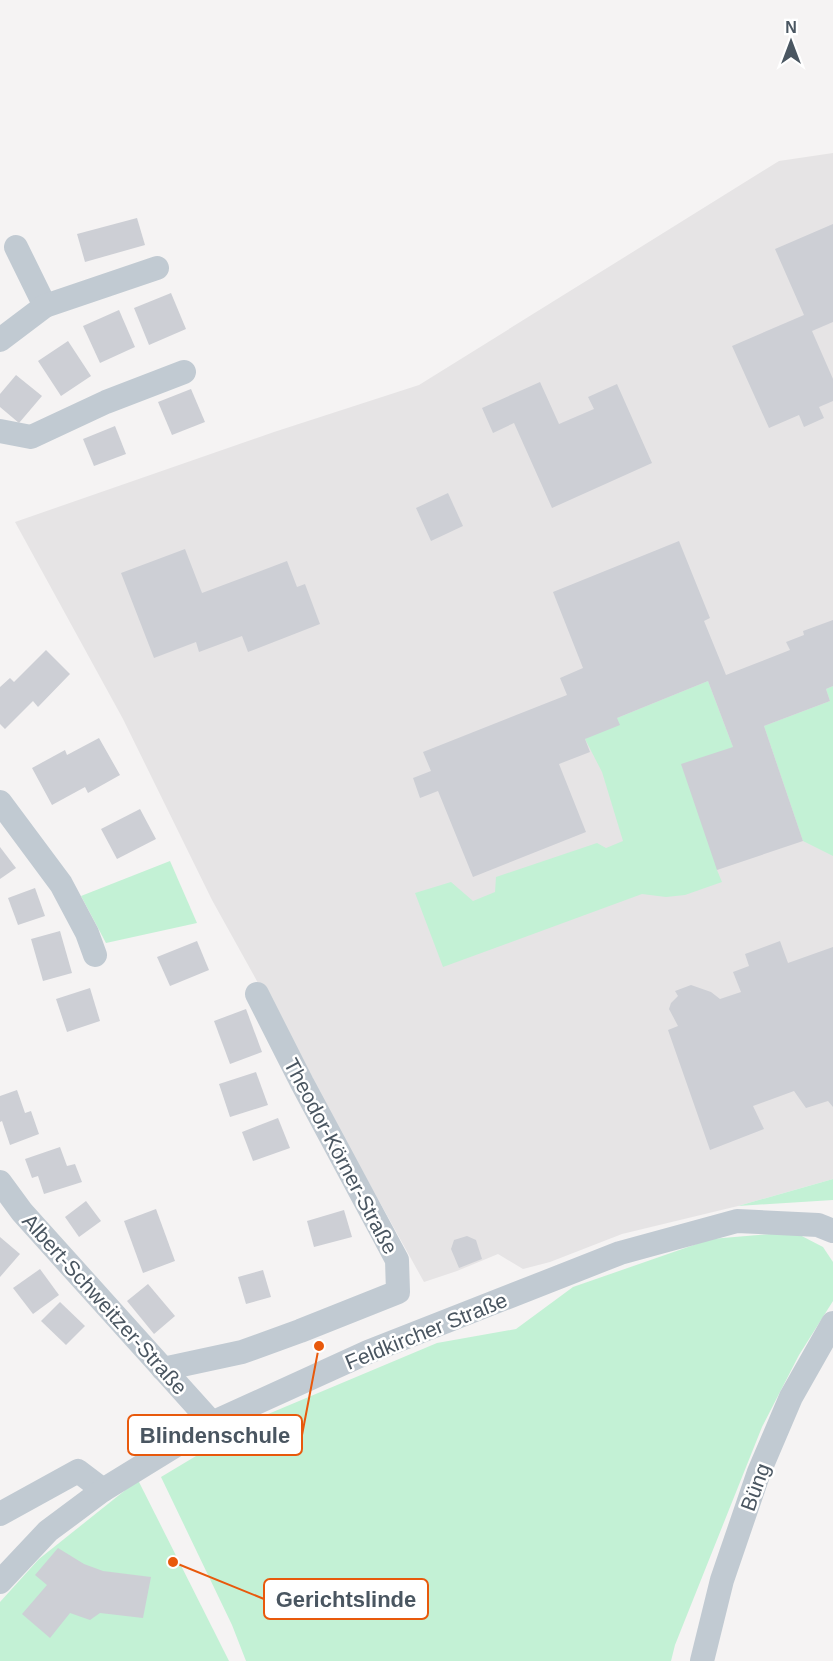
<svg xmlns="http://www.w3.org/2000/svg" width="833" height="1661" viewBox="0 0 833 1661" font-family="Arial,sans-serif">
  <rect width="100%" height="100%" fill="#f5f3f3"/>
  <polygon fill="#e6e4e5" points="833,153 833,1179 738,1206 622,1234 550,1262 523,1269 498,1254 457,1271 424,1282 212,900 123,719 15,522 274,432 419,385 779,161"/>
  <g fill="#c3f1d5">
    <polygon points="708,681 733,747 717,870 722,882 685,895 666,897 642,894 443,967 415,893 451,882 473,901 495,892 496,877 597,843 606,848 623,841 602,772 585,739 617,718"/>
    <polygon points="833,686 833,856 803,841 764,726 830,701 826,689"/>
    <polygon points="170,861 197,923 106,943 81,896"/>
    <polygon points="833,1179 833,1200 738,1206"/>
    <polygon points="794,1232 823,1247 833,1262 833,1301 799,1355 762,1427 675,1645 671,1661 246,1661 232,1625 161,1477 261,1417 437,1343 516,1329 573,1287 711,1239"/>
    <polygon points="138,1480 229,1661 0,1661 0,1602 39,1559"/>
  </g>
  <g fill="#cdcfd5">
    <polygon points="137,218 145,245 85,262 77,234"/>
    <polygon points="833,224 833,322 812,331 833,379 833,401 819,407 824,418 804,427 799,415 769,428 732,346 804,315 775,249"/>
    <polygon points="171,293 186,329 149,345 134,308"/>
    <polygon points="119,310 135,347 100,363 83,326"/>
    <polygon points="68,341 91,376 61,396 38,361"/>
    <polygon points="16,375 42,396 19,423 0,407 0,394"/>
    <polygon points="540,382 559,424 594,409 588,397 617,384 652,463 552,508 514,423 493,433 482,408"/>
    <polygon points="191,389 205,422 172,435 158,402"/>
    <polygon points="115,426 126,454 94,466 83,439"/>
    <polygon points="448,493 463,526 431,541 416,508"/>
    <polygon points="679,541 710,618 704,621 726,675 790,650 786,642 804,635 803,631 833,620 833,686 826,689 830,701 764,726 803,841 717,870 681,764 733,747 708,681 617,718 620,725 585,739 590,752 559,764 586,832 473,877 438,791 420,798 413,778 431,771 423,752 567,695 560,678 583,668 553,592"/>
    <polygon points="185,549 202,593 287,561 297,587 305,584 320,624 248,652 242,636 199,652 196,642 154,658 121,573"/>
    <polygon points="46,650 70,674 38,707 33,701 5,729 0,724 0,687 10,678 14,682"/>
    <polygon points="99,738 120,775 88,793 85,787 52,805 32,768 65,750 67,755"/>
    <polygon points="140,809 156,839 117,859 101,829"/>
    <polygon points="0,847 16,868 0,879"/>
    <polygon points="35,888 45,916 18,925 8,898"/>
    <polygon points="60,931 72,973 43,981 31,939"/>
    <polygon points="197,941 209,970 170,986 157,957"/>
    <polygon points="780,941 788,963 833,947 833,1107 828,1101 806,1108 794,1091 753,1106 764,1129 710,1150 668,1030 678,1026 669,1009 671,1003 678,996 675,991 691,985 711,992 720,999 741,992 733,972 749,966 745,954"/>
    <polygon points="90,988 100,1021 67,1032 56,999"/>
    <polygon points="246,1009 262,1052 230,1064 214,1021"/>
    <polygon points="256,1072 268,1105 230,1117 219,1084"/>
    <polygon points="17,1090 25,1113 31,1111 39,1134 10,1145 2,1121 0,1122 0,1096"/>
    <polygon points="278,1118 290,1148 253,1161 242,1132"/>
    <polygon points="60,1147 67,1166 75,1164 82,1182 44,1194 38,1176 32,1178 25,1159"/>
    <polygon points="86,1201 101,1221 79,1237 65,1217"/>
    <polygon points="156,1209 175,1261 143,1273 124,1221"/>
    <polygon points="344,1210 352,1237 314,1247 307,1221"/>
    <polygon points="467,1236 476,1240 482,1259 459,1268 451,1249 454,1240"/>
    <polygon points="0,1237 20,1254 0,1277"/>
    <polygon points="40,1269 59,1295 33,1314 13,1288"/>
    <polygon points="263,1270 271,1297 246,1304 238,1277"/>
    <polygon points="148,1284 175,1316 154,1334 127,1301"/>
    <polygon points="60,1302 85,1326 66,1345 41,1321"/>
    <polygon points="58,1548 84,1564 103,1571 151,1577 143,1618 100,1613 90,1620 70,1613 50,1638 22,1614 47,1585 35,1575"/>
  </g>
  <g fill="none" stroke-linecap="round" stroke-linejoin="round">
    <g stroke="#c1cad2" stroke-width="24">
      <polyline points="16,247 45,306"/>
      <polyline points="0,340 45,306 157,268"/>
      <polyline points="0,431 31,437 106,402 184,372"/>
      <polyline points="0,802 61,884 87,933 95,955"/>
      <polyline points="0,1182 22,1212 212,1423"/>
      <polyline points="163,1369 242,1352 300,1331 398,1292 397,1260 302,1083 257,994"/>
      <polyline points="0,1514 78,1471 103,1490"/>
      <polyline points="0,1582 48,1531 103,1490 212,1423 368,1352 620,1253 737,1221 818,1225 833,1231"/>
      <polyline points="702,1661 722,1580 759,1472 791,1397 833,1323"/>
    </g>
  </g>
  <g text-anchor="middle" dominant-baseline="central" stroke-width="5" stroke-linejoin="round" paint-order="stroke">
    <g font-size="21" fill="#4a5661" stroke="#fff">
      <text transform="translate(341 1156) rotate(62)">Theodor-Körner-Straße</text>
      <text transform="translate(105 1304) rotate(48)">Albert-Schweitzer-Straße</text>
      <text transform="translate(426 1331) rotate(-22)">Feldkircher Straße</text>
      <text transform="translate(755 1487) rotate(-70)">Büng</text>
    </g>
  </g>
  <path fill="none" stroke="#e8590c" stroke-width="2" d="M319 1346L302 1435M173 1562L264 1599"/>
  <g fill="#e8590c" stroke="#fff" stroke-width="2">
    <circle cx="319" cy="1346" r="6"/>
    <circle cx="173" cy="1562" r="6"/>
  </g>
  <g fill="#fff" stroke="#e8590c" stroke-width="2">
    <rect x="128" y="1415" width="174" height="40" rx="6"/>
    <rect x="264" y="1579" width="164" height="40" rx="6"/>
  </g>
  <g font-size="22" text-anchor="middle" font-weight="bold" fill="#4a5661">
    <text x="215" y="1443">Blindenschule</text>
    <text x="346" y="1607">Gerichtslinde</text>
  </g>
  <g transform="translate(791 42)" stroke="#ffffff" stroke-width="4.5" paint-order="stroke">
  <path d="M0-4.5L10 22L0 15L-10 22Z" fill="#4a5661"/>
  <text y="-9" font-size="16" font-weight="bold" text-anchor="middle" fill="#4a5661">N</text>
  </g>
</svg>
